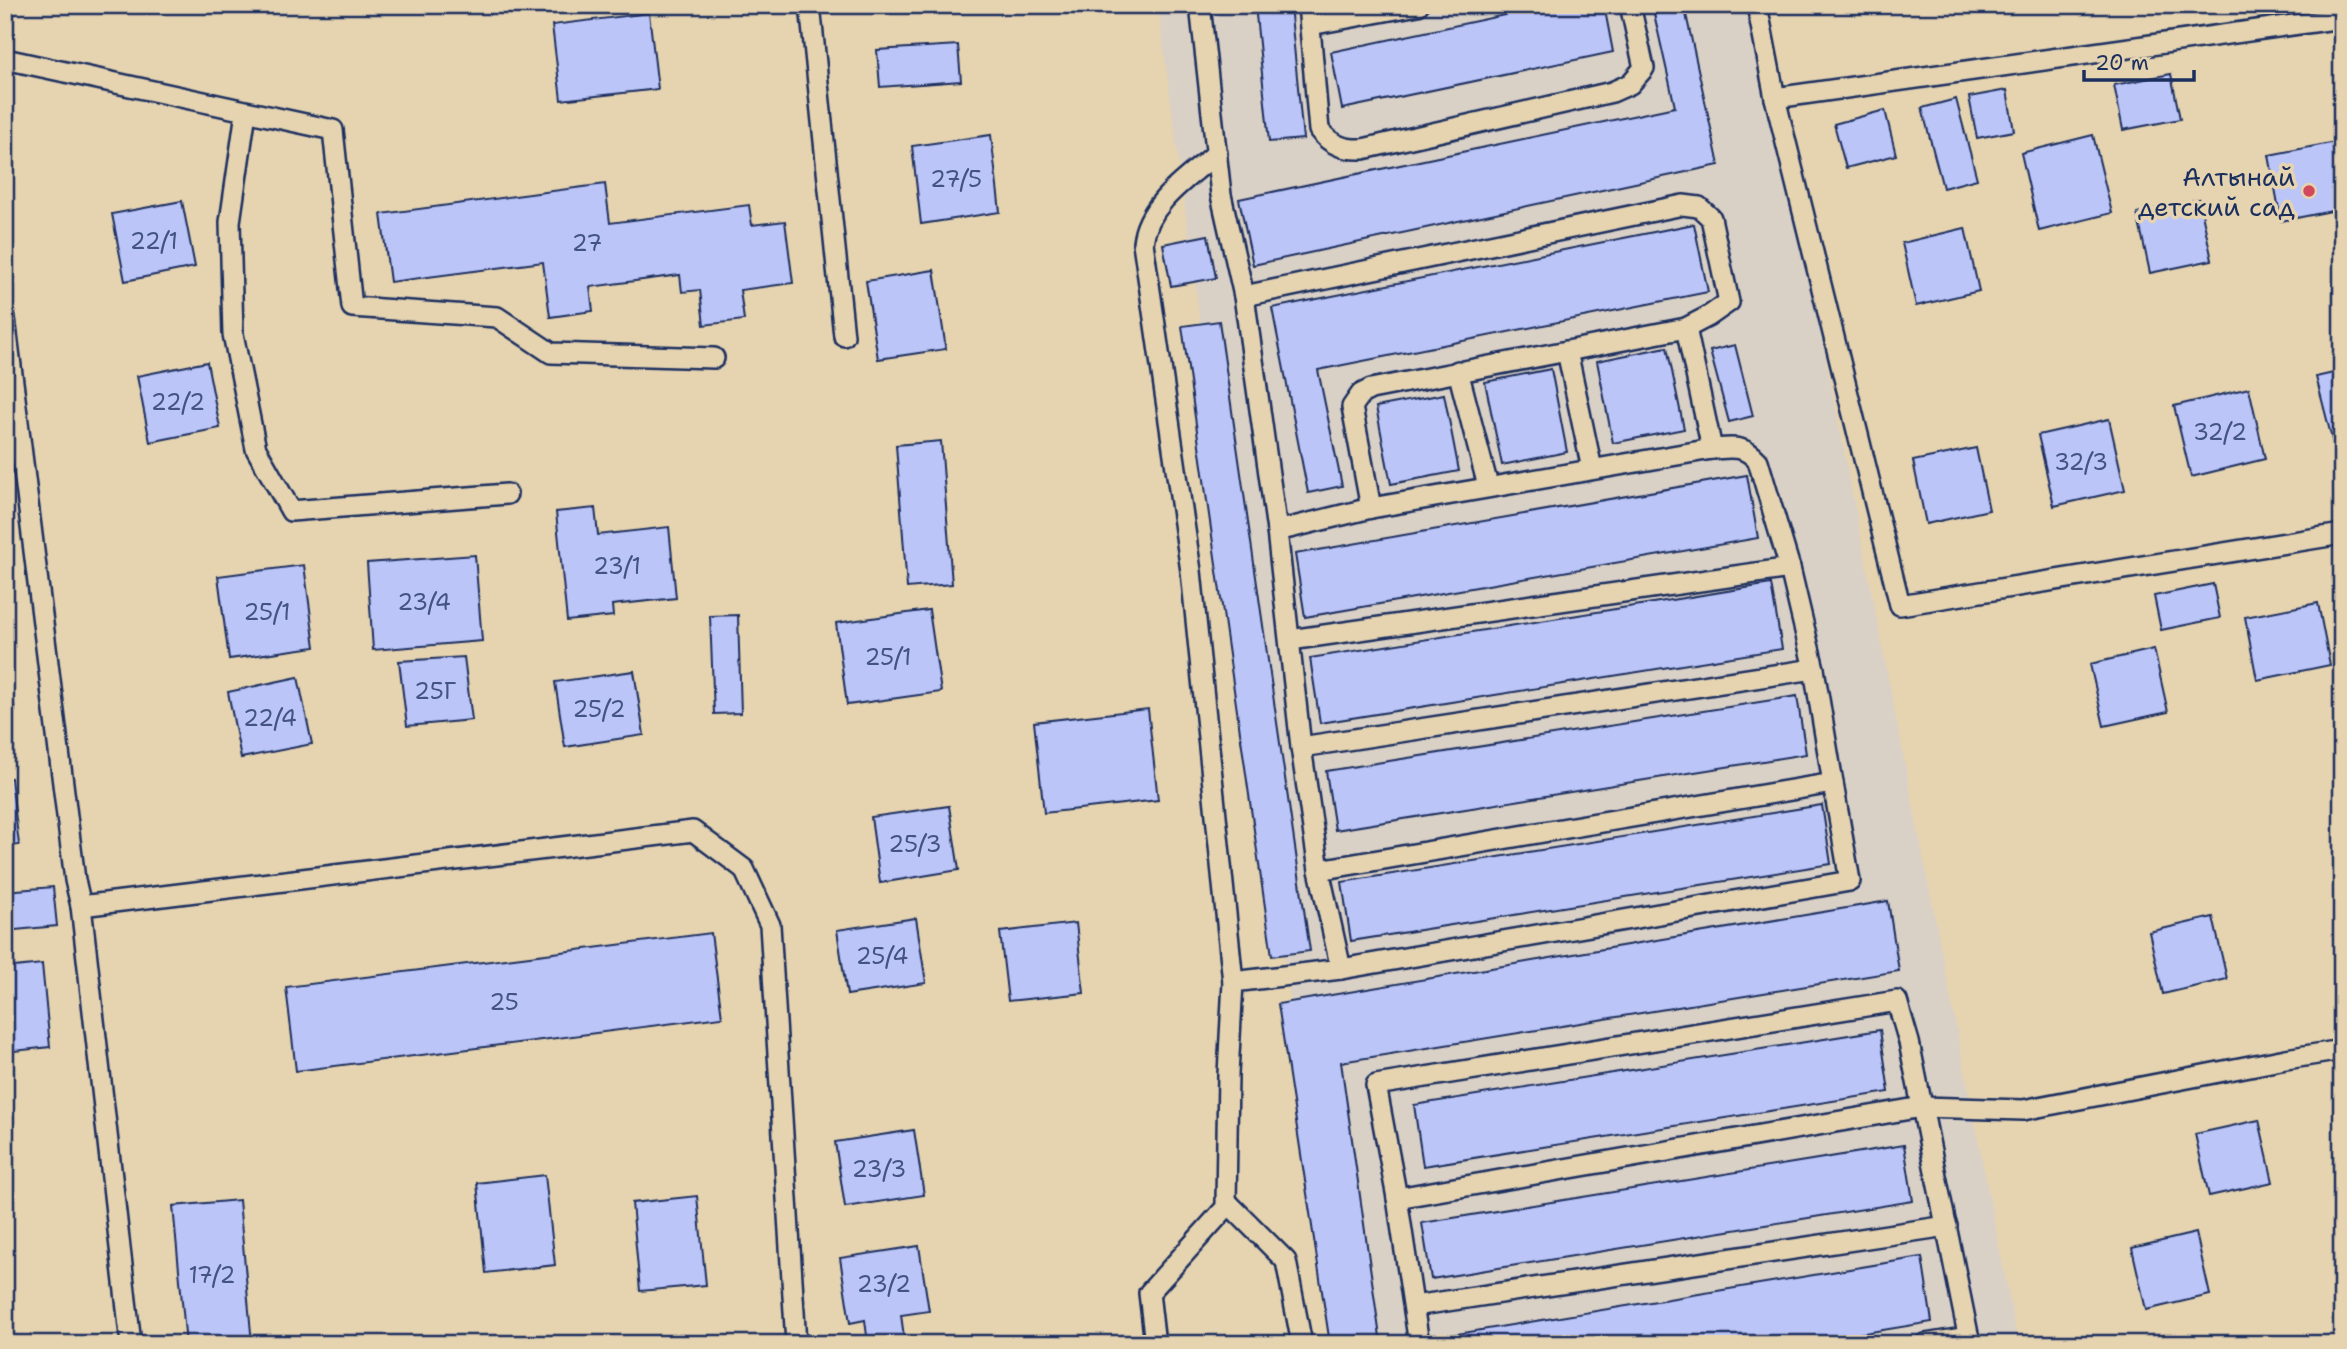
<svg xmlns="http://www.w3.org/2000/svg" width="2347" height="1349" viewBox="0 0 2347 1349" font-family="'Shantell Sans',sans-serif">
  <rect width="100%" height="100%" fill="#e6d4b1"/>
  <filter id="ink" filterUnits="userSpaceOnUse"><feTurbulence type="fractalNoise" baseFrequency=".0143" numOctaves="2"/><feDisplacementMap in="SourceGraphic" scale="14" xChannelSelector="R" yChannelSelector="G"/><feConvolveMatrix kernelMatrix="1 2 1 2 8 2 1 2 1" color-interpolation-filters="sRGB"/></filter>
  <g filter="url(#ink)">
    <polygon fill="#d9d0c6" points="1158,5 1757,5 2018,1344 1336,1344"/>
    <g fill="#bcc5f7" stroke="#1b2f5e" stroke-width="2">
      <polygon points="1255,5 1290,5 1303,139 1269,142"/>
      <polygon points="1552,5 1604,5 1613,52 1342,109 1331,52"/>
      <polygon points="1652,5 1684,5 1719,165 1253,265 1239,199 1675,107"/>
      <polygon points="649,13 658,89 561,100 552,25"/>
      <polygon points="958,45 961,81 880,87 877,50"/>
      <polygon points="2171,74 2180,119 2123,130 2114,85"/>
      <polygon points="2007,90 2014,131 1977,138 1969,97"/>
      <polygon points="1956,99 1977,179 1943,188 1922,108"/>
      <polygon points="1885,110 1896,155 1846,168 1834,124"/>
      <polygon points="991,135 1000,212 921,224 912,146"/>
      <polygon points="2093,135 2112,213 2039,231 2021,153"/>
      <polygon points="2336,142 2342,172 2342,209 2281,221 2269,155"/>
      <polygon points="605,184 610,223 749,205 752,225 785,221 793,283 740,290 744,320 704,325 700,290 682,292 680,275 590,287 593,311 550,317 543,262 390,282 381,214"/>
      <polygon points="2199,199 2212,260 2150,273 2137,213"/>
      <polygon points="182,201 195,267 125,281 112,214"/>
      <polygon points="1694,224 1708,292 1318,370 1342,486 1308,493 1272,308"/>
      <polygon points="1965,228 1979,291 1916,306 1902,243"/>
      <polygon points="1208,235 1216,278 1171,286 1163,244"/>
      <polygon points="934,270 946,349 878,359 866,281"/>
      <polygon points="1219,321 1310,951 1272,956 1182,326"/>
      <polygon points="1735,345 1753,416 1729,422 1710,351"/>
      <polygon points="1667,347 1684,429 1613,443 1597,361"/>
      <polygon points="207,362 220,428 150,442 137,376"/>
      <polygon points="1551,369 1567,452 1502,465 1485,382"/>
      <polygon points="2342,371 2342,449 2335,451 2316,377"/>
      <polygon points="2249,388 2265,459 2191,477 2174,406"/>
      <polygon points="1444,394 1459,471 1391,484 1376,407"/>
      <polygon points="2109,419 2125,490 2054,506 2038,435"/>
      <polygon points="941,441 952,584 907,588 896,445"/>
      <polygon points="1976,448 1989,510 1926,524 1913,461"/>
      <polygon points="1747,475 1758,538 1305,617 1295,554"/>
      <polygon points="595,508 598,535 669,527 676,598 612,605 613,616 567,621 556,512"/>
      <polygon points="475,555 482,641 373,650 367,563"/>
      <polygon points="304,565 315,647 229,659 218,576"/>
      <polygon points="1771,584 1782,649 1320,723 1310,658"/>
      <polygon points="2213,584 2220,618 2161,630 2154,596"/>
      <polygon points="2318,603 2330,665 2257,680 2245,617"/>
      <polygon points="929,610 941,692 847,705 836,623"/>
      <polygon points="738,615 741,713 714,714 710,616"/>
      <polygon points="2154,649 2168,712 2104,726 2090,664"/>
      <polygon points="464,657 472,720 407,726 399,661"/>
      <polygon points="5,660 15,711 5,713"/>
      <polygon points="634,671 644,735 565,747 555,682"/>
      <polygon points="298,677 312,744 241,758 228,692"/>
      <polygon points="1797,696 1806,754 1335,830 1326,771"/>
      <polygon points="1148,709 1158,800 1044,813 1034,722"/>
      <polygon points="11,778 19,845 5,847 5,779"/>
      <polygon points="1822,805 1831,864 1351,941 1342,882"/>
      <polygon points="949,806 959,870 880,883 871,817"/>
      <polygon points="53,887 57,926 5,931 5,891"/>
      <polygon points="1888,901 1899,971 1341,1062 1381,1344 1330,1344 1278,1004"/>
      <polygon points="2213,917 2227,979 2163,994 2149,932"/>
      <polygon points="916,918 926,983 847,995 837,930"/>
      <polygon points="1076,923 1084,993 1008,1001 1000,932"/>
      <polygon points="711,933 722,1017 296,1071 286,987"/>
      <polygon points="42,964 50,1047 5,1052 5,968"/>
      <polygon points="1880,1030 1889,1092 1423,1166 1414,1105"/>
      <polygon points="2259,1120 2273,1182 2209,1196 2195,1134"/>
      <polygon points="914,1130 924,1195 845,1207 835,1142"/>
      <polygon points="1904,1145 1913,1201 1431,1279 1422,1223"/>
      <polygon points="545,1175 555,1265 486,1273 477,1183"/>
      <polygon points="697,1196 706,1285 640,1291 632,1203"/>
      <polygon points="239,1200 252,1344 186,1344 173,1206"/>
      <polygon points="2196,1233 2210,1295 2146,1310 2132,1248"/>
      <polygon points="919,1246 929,1311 901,1315 905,1344 868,1344 865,1320 850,1323 840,1258"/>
      <polygon points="1922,1257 1932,1322 1797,1344 1440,1344 1439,1337"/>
    </g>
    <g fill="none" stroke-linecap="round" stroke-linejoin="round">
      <defs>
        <g id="lane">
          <polyline points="810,5 844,336"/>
          <polyline points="1200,5 1221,195 1244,296 1277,531 1301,747 1319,870 1341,969"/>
          <path d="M1308 5 1319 130C1331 145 1344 150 1363 149L1612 92 1630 84 1644 68 1630 5"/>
          <polyline points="1757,5 1775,98 2342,18"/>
          <polyline points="1310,25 1418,5"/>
          <polyline points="5,59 333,130 352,307 497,317 551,353 714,358"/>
          <polyline points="1775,98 1900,605 2342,534"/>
          <polyline points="246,112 230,222 233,334 256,449 291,511 507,494"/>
          <path d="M1217 153C1189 177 1147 203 1143 243L1191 571 1233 982"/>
          <polyline points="1244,296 1683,205 1699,207 1711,218 1729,302 1709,316 1686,328 1371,389 1361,394 1352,407 1371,508 1277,531"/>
          <polyline points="5,318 75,880 81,906"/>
          <polyline points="1686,328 1712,449"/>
          <polyline points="1567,351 1592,469"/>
          <polyline points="1458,371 1488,486"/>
          <polyline points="1790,568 1814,669"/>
          <path d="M1290 640 1790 568 1758 461C1743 444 1732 448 1712 449L1371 508"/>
          <polyline points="1301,747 1814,669 1833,783 1319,870"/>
          <polyline points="1397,1198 1922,1107 2023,1110 2286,1059 2342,1050"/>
          <polyline points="1229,1204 1286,1261 1302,1344"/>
          <polyline points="1414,1306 1947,1226"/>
          <polyline points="131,1344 81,906 693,831 744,869 770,925 796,1344"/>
          <polyline points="1155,1344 1149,1293 1229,1204 1226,1203 1228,1074 1233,982 1341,969 1850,881 1833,783"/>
          <polyline points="1419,1344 1397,1198 1376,1085 1897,1001 1909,1042 1970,1344"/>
          <polyline points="1925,1344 1969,1337"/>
        </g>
      </defs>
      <use href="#lane" stroke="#1b2f5e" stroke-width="24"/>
      <use href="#lane" stroke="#e6d4b1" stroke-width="19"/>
    </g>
  </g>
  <circle fill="#d1495b" stroke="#e6d4b1" stroke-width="2.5" cx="2309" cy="191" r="7"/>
  <g text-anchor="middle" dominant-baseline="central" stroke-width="7" stroke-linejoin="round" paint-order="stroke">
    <g font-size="23" fill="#435484">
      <text x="956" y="179">27/5</text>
      <text x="154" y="241">22/1</text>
      <text x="587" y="243">27</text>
      <text x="178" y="402">22/2</text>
      <text x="2220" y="432">32/2</text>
      <text x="2081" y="462">32/3</text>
      <text x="617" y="566">23/1</text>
      <text x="424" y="602">23/4</text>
      <text x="267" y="612">25/1</text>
      <text x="888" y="657">25/1</text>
      <text x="435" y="691">25Г</text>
      <text x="599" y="709">25/2</text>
      <text x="270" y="718">22/4</text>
      <text x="915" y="844">25/3</text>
      <text x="882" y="956">25/4</text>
      <text x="504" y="1002">25</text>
      <text x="879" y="1169">23/3</text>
      <text x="212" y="1275">17/2</text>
      <text x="884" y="1284">23/2</text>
    </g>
    <g font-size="26" fill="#1b2f5e" stroke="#e6d4b1" text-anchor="end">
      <text x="2295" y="176">Алтынай<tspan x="2295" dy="30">детский сад</tspan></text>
    </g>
  </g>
  <rect width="2347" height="1349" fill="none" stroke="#e6d4b1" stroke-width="28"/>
  <rect x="14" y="14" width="2319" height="1321" fill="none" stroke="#1b2f5e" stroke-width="2.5" filter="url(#ink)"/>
  <path d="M2084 70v10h110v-10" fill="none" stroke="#1b2f5e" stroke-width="3.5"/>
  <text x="2095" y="70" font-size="21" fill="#1b2f5e" stroke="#e6d4b1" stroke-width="5" paint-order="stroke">20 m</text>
</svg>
